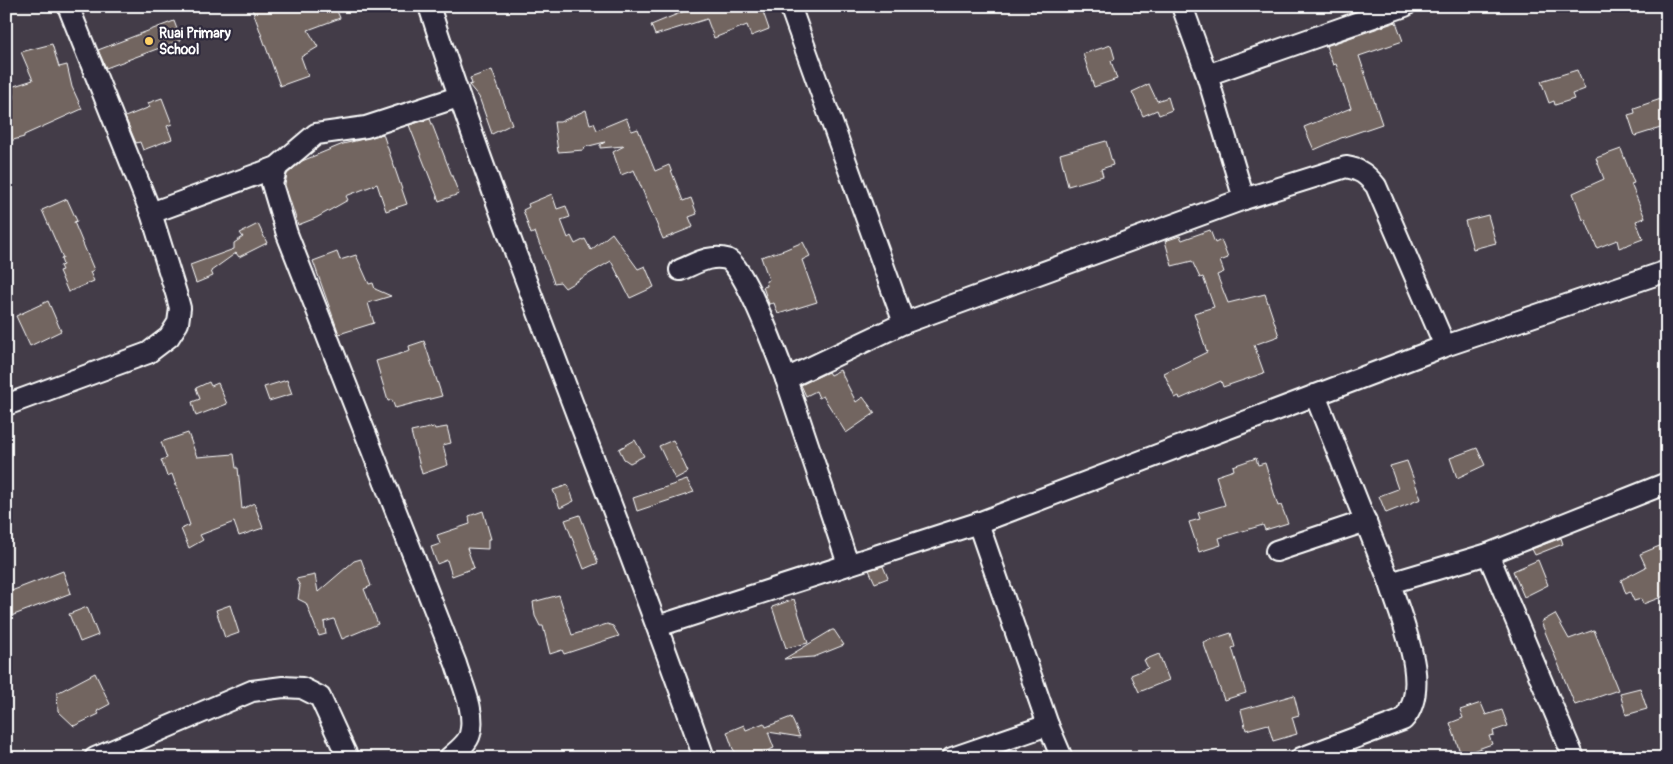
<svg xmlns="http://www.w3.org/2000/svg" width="1673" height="764" viewBox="0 0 1673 764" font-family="Pangolin,sans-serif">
  <rect width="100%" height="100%" fill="#433c48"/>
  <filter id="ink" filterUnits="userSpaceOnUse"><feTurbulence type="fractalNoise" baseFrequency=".02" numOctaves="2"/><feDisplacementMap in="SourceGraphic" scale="10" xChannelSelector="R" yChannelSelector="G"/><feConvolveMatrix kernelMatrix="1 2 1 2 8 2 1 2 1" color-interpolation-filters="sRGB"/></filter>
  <g filter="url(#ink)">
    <g fill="#726560" stroke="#fff">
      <polygon points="251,6 335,6 340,18 308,30 318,47 301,57 308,76 280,86"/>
      <polygon points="697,6 761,6 769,29 751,36 747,25 714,38 707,19 655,35 651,25"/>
      <polygon points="174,21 181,40 106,68 98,50"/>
      <polygon points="1396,22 1403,41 1359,56 1382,124 1341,138 1314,150 1304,127 1351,108 1336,64 1333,65 1326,46"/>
      <polygon points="52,44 59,67 67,65 72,87 82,109 24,135 24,137 6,142 6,101 14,98 11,87 33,80 21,52"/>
      <polygon points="1111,45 1115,59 1111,61 1117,79 1094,87 1083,54"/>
      <polygon points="492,70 512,124 492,134 479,97 469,85 472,84 470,78"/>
      <polygon points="1577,70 1585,89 1572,94 1574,99 1555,105 1554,101 1549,103 1541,81"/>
      <polygon points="1149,84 1157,101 1168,97 1172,110 1159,115 1157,110 1143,116 1132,92"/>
      <polygon points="1667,97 1667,126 1635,136 1628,115 1635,113 1634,108"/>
      <polygon points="162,98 172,124 167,126 172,139 143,150 140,142 136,143 125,117 150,107 148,103"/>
      <polygon points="586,110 590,124 594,123 597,130 626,118 632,131 638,129 655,171 669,165 683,201 691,198 697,214 689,217 693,227 663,239 634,170 621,175 613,152 624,146 600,148 600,145 605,142 585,147 584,150 558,152 554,122 560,122"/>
      <polygon points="430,119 459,194 439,201 409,125"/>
      <polygon points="383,134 407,204 386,211 377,184 346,196 348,200 316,218 298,225 285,185 287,174 302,161 343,144"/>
      <polygon points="1106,141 1113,165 1101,169 1103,176 1068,186 1060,154"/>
      <polygon points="1621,149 1634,183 1631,184 1645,218 1636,221 1643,239 1619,248 1617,240 1597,248 1585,219 1583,220 1573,193 1604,179 1596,158"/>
      <polygon points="552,194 557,209 566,206 570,217 561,220 568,238 571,236 575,244 585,239 591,250 612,233 638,269 645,266 654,287 630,298 611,261 565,288 560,282 554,283 535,232 531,234 523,210 529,207 528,204"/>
      <polygon points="67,199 77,221 74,222 94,270 90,272 94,281 68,292 59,271 62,270 60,266 63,265 61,259 63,258 42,210"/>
      <polygon points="1488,215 1496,243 1473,249 1465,221"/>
      <polygon points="258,224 267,243 239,257 236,253 211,271 213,276 196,283 190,265 234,249 234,243 243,237 240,233"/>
      <polygon points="1210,230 1215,243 1221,240 1228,258 1220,261 1224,272 1217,275 1228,303 1265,294 1279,336 1254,345 1264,373 1223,387 1221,381 1180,399 1179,396 1175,398 1164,373 1207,352 1194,313 1214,307 1203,277 1200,278 1192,261 1172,266 1165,241 1180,236 1182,240"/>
      <polygon points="803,242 810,256 802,260 817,302 778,314 774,303 769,304 763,287 767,286 766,281 769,280 761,257 784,250"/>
      <polygon points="337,252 340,260 356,255 369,284 373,283 375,289 391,296 368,303 374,323 339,334 313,261"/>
      <polygon points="48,301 61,331 30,346 16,316"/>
      <polygon points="424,341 442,396 395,408 392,400 388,401 376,361 410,351 409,346"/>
      <polygon points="840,370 856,402 863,397 875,413 846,433 823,396 819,398 816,391 806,396 801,385 828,372 830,375"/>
      <polygon points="287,380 292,394 269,401 264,387"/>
      <polygon points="209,382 211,386 218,383 227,404 196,416 192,402 200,399 196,388"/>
      <polygon points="434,427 435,429 447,427 451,443 443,445 448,465 422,474 411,432"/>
      <polygon points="188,433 197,457 234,454 236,468 238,468 242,509 254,503 263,528 239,536 234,522 200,535 203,540 189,548 181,529 190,525 172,474 167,476 161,460 167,458 161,442"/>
      <polygon points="635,440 644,456 630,463 624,459 619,449"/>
      <polygon points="673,440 688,472 675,479 659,446"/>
      <polygon points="1477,448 1485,465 1457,478 1450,458"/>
      <polygon points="1256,458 1258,465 1265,463 1278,506 1281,505 1288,523 1265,530 1263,525 1219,538 1221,545 1199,552 1189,522 1200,519 1198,513 1225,505 1216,476 1234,470 1233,466"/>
      <polygon points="1407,461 1421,499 1386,513 1379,496 1398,489 1390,466"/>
      <polygon points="687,480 694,492 637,511 633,498"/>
      <polygon points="568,485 574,501 560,508 553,490"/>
      <polygon points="483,511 491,539 488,539 488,549 467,548 474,568 452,576 447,560 437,564 431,547 440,544 437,535 470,524 469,516"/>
      <polygon points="580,515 598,563 584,569 565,520"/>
      <polygon points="1561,538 1563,544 1535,555 1532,549"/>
      <polygon points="1662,545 1663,548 1667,546 1667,595 1643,604 1641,599 1634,601 1630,592 1626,594 1621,580 1646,567 1640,554"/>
      <polygon points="361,559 371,586 364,589 378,624 342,639 334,619 324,622 326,634 319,636 306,603 298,599 300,586 296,579 315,575 318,592 354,561"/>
      <polygon points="1538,560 1548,585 1524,597 1513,571"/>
      <polygon points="883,566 888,578 875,583 869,570"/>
      <polygon points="63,571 71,593 6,618 6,593"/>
      <polygon points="559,595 572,635 607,624 613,626 619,636 564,654 562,650 550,654 543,626 540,626 535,616 533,602"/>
      <polygon points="794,599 808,643 786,648 772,607"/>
      <polygon points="230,605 239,633 225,638 216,610"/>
      <polygon points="87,607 98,635 80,642 69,614"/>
      <polygon points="1555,614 1569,639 1594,630 1618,690 1575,705 1541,622"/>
      <polygon points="832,630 834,630 844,645 814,657 784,659"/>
      <polygon points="1231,633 1235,647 1232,648 1246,693 1224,700 1203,642"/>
      <polygon points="1159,654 1169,680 1139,692 1131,675 1148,668 1144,660"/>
      <polygon points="95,673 110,704 97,711 99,714 74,726 58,711 57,693"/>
      <polygon points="1640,688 1647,709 1626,715 1620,693"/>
      <polygon points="1294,695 1299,715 1292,717 1297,734 1273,741 1268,724 1246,730 1241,710"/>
      <polygon points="1481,703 1486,715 1502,710 1508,726 1493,731 1494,735 1489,736 1492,744 1461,755 1450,723 1463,718 1460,710"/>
      <polygon points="791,717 800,737 768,732 774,748 750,758 740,758 733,749 727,732 744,725 746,730 764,723 766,727"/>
    </g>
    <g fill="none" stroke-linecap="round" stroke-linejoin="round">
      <defs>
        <g id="street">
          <path d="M429 6C511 260 617 506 704 758"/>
          <polyline points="790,6 904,323 1244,199 1207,75"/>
          <polyline points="1182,6 1207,75 1405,6"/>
          <path d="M277 167 272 184 287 234 456 664C462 684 476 712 470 734 468 743 456 752 449 758"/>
          <path d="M1244 199 1346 167C1360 169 1367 175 1376 186L1445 346"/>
          <polyline points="151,213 277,167 316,134 366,127 458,97"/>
          <path d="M680 270C695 264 710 254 727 259 744 265 778 358 786 379"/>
          <polyline points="1315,395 1390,583 1488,554 1667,483"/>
          <polyline points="6,405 148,353 169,337 178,323 180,308 176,293 151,213 68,6"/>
          <polyline points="1276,551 1366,521"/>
          <polyline points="1488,554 1574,758"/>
          <polyline points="848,564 786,379 904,323"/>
          <polyline points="658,626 978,523 1445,346 1667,271"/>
          <polyline points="1048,725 1062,758"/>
          <polyline points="95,758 252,691 283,687 302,688 320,697 348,758"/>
          <polyline points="952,758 1048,725 978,523"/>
          <path d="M1301 758 1403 720C1433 687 1401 620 1390 583"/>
        </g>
      </defs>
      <use href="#street" stroke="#fff" stroke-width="24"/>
      <use href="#street" stroke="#2f2a3d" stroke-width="20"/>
    </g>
  </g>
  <circle fill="#ffd166" stroke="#2f2a3d" stroke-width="2" cx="149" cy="41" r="5"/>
  <g text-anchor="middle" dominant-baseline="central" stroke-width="4.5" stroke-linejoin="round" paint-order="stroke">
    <g font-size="14" font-weight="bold" fill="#fff" stroke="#2f2a3d" text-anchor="start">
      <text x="159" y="33">Ruai Primary<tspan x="159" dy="16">School</tspan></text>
    </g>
  </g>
  <rect width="1673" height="764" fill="none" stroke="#2f2a3d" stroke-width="25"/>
  <rect x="12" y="12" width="1648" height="739" fill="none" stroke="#fff" stroke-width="2" filter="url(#ink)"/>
</svg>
